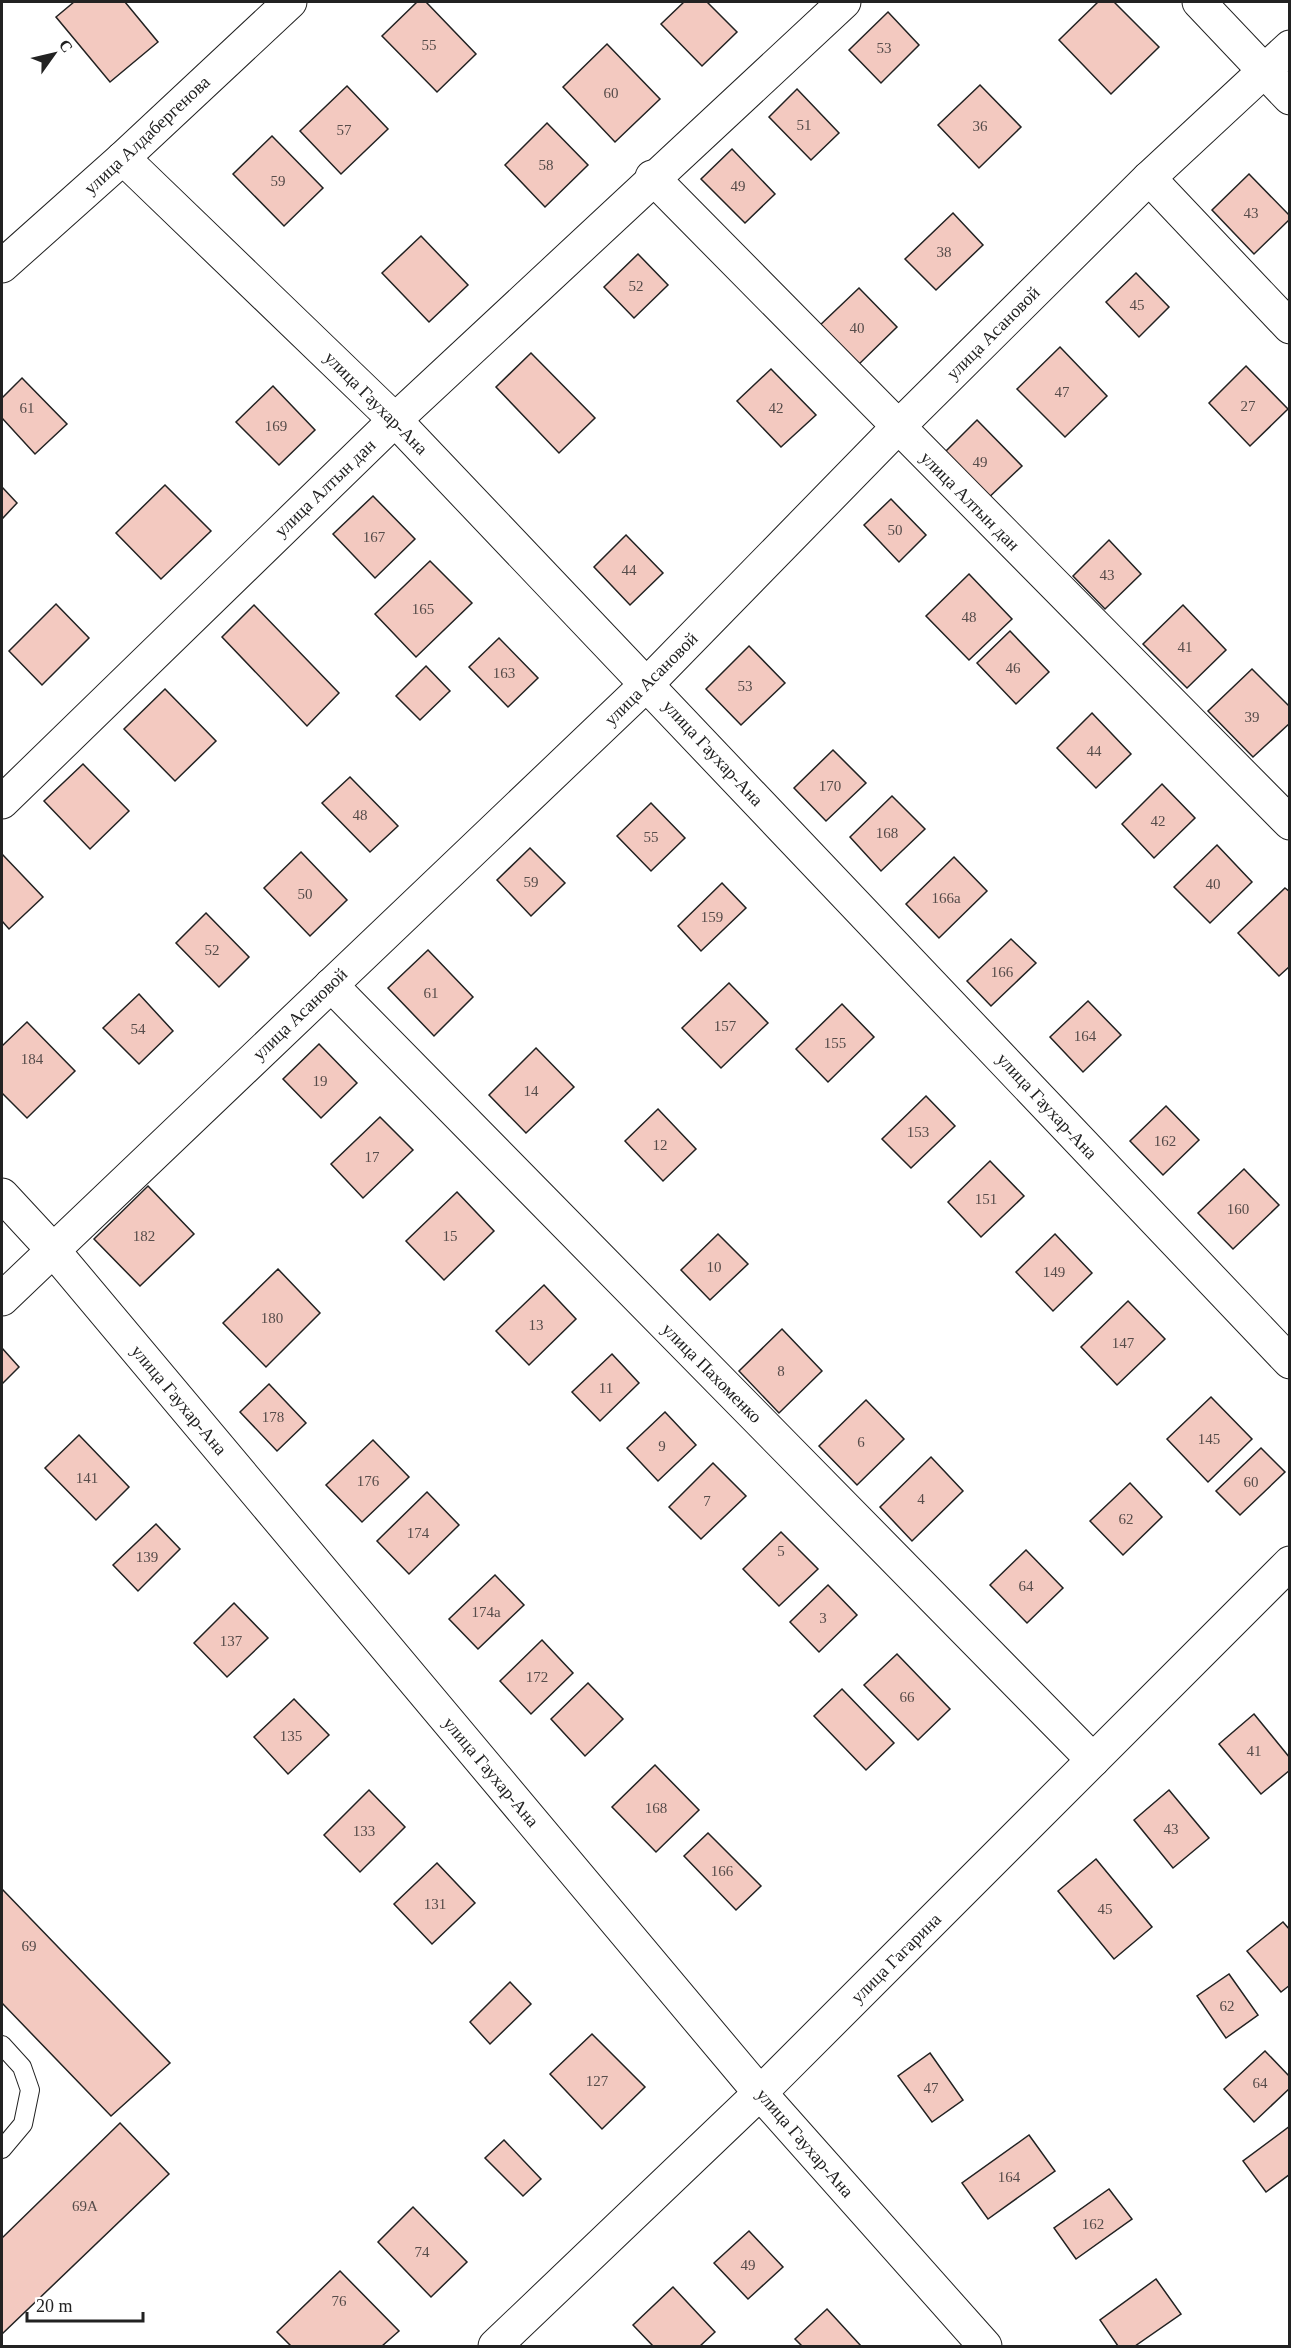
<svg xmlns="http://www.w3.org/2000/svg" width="1291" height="2348" viewBox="0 0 1291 2348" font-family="Georgia,serif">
  <rect width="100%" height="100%" fill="#fff"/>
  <g fill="#f3c9c0" stroke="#222" stroke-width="1.5">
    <polygon points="74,2 125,2 158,42 110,82 56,17"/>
    <polygon points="417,2 426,2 476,54 437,92 382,36"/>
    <polygon points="684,2 707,2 737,32 702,66 661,24"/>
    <polygon points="1098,2 1114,2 1159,47 1111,94 1059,40"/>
    <polygon points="888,12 919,45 881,83 849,50"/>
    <polygon points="607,44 660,99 615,142 563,87"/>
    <polygon points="980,85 1021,127 979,168 938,125"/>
    <polygon points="347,86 388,129 341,174 300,131"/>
    <polygon points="797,89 839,133 811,160 769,117"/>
    <polygon points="547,123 588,165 545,207 505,165"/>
    <polygon points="272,136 323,188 284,226 233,174"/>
    <polygon points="732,149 775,194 745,223 701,179"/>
    <polygon points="1249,174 1290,216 1290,219 1254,254 1212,210"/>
    <polygon points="953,213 983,245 936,290 905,259"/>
    <polygon points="421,236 468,285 429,322 382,273"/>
    <polygon points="638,254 668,285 634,318 604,287"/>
    <polygon points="1136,273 1169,307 1139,337 1106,302"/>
    <polygon points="859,288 897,327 855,368 817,328"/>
    <polygon points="1060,347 1107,396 1065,437 1017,389"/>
    <polygon points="531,353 595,418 559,453 496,387"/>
    <polygon points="1246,366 1288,409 1250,446 1209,403"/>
    <polygon points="771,369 816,415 781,447 737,401"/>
    <polygon points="22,378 67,424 35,454 2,418 2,398"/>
    <polygon points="273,386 315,430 279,465 236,422"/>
    <polygon points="977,420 1022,466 983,503 939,458"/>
    <polygon points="165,485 211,531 161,579 116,533"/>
    <polygon points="2,487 17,503 2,519"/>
    <polygon points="373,496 415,539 375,578 333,534"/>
    <polygon points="891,499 926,535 899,562 864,525"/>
    <polygon points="626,535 663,573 630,605 594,567"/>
    <polygon points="1109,540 1141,574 1105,609 1073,576"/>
    <polygon points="430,561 472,603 416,657 375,614"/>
    <polygon points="969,574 1012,619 969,660 926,616"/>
    <polygon points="56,604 89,638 42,685 9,651"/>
    <polygon points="254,605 339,693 307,726 222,637"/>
    <polygon points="1183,605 1226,650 1187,688 1143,644"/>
    <polygon points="1010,631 1049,672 1016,704 977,663"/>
    <polygon points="499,638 538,678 508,707 469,667"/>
    <polygon points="749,646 785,683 741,725 706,689"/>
    <polygon points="426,666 450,691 420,720 396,696"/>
    <polygon points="1252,669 1290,707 1290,723 1253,757 1208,711"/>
    <polygon points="165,689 216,741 175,781 124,729"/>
    <polygon points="1092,713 1131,754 1096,788 1057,748"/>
    <polygon points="833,750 866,783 826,821 794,788"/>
    <polygon points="83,764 129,811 90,849 44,801"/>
    <polygon points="350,777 398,826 370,852 322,803"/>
    <polygon points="1162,784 1195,818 1154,858 1122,824"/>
    <polygon points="892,796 925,829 881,871 850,837"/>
    <polygon points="651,803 685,838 651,871 617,836"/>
    <polygon points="1217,845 1252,882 1210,923 1174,887"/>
    <polygon points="530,848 565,883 531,916 497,880"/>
    <polygon points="301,852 347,900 310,936 264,888"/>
    <polygon points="2,854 43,897 9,929 2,921"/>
    <polygon points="954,857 987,891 939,938 906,904"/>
    <polygon points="722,883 746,908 701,951 678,926"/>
    <polygon points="1285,888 1290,892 1290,966 1279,976 1238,933"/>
    <polygon points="206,913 249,957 219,987 176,943"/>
    <polygon points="1011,939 1036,963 991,1006 967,981"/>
    <polygon points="428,950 473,997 434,1036 388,988"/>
    <polygon points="729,983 768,1023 721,1068 682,1028"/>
    <polygon points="139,994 173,1031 139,1064 103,1028"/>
    <polygon points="1088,1001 1121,1035 1083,1072 1050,1037"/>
    <polygon points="842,1004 874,1037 828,1082 796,1049"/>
    <polygon points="27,1022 75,1071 27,1118 2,1093 2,1046"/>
    <polygon points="319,1044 357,1083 321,1118 283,1079"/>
    <polygon points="536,1048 574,1087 526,1133 489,1095"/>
    <polygon points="926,1096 955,1126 911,1168 882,1139"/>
    <polygon points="1166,1106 1199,1140 1163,1175 1130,1141"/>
    <polygon points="658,1109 696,1149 663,1181 625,1141"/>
    <polygon points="380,1117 413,1150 363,1198 331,1164"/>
    <polygon points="990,1161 1024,1196 981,1237 948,1202"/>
    <polygon points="1244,1169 1279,1205 1233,1249 1198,1213"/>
    <polygon points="148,1186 194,1234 140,1286 94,1239"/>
    <polygon points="457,1192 494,1231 444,1280 406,1241"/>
    <polygon points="718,1234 748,1264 710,1300 681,1270"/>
    <polygon points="1055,1234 1092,1273 1053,1311 1016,1272"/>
    <polygon points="278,1269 320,1313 266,1367 223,1323"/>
    <polygon points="544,1285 576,1319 529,1365 496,1331"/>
    <polygon points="1128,1301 1165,1339 1117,1385 1081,1347"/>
    <polygon points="782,1329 822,1371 779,1413 739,1371"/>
    <polygon points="2,1348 19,1367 2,1384"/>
    <polygon points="612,1354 639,1383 600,1421 572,1392"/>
    <polygon points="269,1384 306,1423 277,1451 240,1412"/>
    <polygon points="1211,1397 1252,1439 1208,1482 1167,1439"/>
    <polygon points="866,1400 904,1439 857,1485 819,1446"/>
    <polygon points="665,1412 696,1445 658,1481 627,1448"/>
    <polygon points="79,1435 129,1487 96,1520 45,1468"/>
    <polygon points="373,1440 409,1477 362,1522 326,1485"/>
    <polygon points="1261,1448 1285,1472 1240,1515 1216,1491"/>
    <polygon points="931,1457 963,1491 912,1541 880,1507"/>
    <polygon points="713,1463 746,1496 701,1539 669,1507"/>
    <polygon points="1130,1483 1162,1517 1123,1555 1090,1521"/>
    <polygon points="427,1492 459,1525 409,1574 377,1541"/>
    <polygon points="156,1524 180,1549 138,1591 113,1565"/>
    <polygon points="781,1532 818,1569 779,1606 743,1569"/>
    <polygon points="1026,1550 1063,1588 1027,1623 990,1585"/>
    <polygon points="495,1575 524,1605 478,1649 449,1619"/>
    <polygon points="828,1585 857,1615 819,1652 790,1622"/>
    <polygon points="234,1603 268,1638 227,1677 194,1643"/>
    <polygon points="542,1640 573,1673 531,1714 500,1681"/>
    <polygon points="897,1654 950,1709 918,1740 864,1685"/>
    <polygon points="588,1683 623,1719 585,1756 551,1719"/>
    <polygon points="842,1689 894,1743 866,1770 814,1716"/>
    <polygon points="294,1699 329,1735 288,1774 254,1737"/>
    <polygon points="1254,1714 1290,1758 1290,1770 1261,1794 1219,1744"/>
    <polygon points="655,1765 699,1810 656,1852 612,1807"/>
    <polygon points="369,1790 405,1827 360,1872 324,1835"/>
    <polygon points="1169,1790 1209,1838 1173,1868 1134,1820"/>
    <polygon points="708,1833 761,1886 736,1910 684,1856"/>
    <polygon points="1096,1859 1152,1927 1114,1959 1058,1891"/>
    <polygon points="437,1863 475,1903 432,1944 394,1904"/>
    <polygon points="2,1889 170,2063 111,2116 2,2003"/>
    <polygon points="1283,1922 1290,1930 1290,1985 1281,1992 1247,1951"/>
    <polygon points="1229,1974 1258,2015 1226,2038 1197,1996"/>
    <polygon points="510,1982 531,2004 490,2044 470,2022"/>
    <polygon points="592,2034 645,2087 602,2129 550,2074"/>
    <polygon points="1265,2051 1290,2077 1290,2088 1254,2122 1224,2089"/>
    <polygon points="930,2053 963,2100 932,2122 898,2076"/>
    <polygon points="120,2123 169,2174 2,2334 2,2238"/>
    <polygon points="1290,2126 1290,2174 1266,2192 1243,2161"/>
    <polygon points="1029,2135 1055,2171 988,2219 962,2183"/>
    <polygon points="504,2140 541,2179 523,2196 485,2158"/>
    <polygon points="1109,2189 1132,2219 1076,2259 1054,2228"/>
    <polygon points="413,2207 467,2262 431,2297 378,2242"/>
    <polygon points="749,2231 783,2267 748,2299 714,2263"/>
    <polygon points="340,2271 399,2331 382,2346 291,2346 277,2332"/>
    <polygon points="1156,2279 1181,2314 1135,2346 1118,2346 1100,2320"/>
    <polygon points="673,2287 715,2332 700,2346 653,2346 633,2325"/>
    <polygon points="827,2309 861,2346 802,2346 795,2339"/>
  </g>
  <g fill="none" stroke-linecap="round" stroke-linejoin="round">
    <defs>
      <polyline id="lane" points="2,2045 22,2067 30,2090 23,2124 2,2149"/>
      <g id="street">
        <polyline points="1199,2 1290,98"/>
        <polyline points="652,177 1290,823"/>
        <polyline points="1149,178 1290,327"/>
        <polyline points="2,802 395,420 844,2"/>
        <polyline points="331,985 1093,1760"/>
        <polyline points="2,1299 647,684 898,427 1149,178 1290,47"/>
        <polyline points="495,2346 760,2093 1290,1563"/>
      </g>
      <g id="secondary">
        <polyline points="123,158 395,420 1290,1362"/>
        <polyline points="2,266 123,158 290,2"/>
        <polyline points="2,1195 53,1250 760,2093 985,2346"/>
      </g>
    </defs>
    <use href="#lane" stroke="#222" stroke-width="20"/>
    <use href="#street" stroke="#222" stroke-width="35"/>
    <use href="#secondary" stroke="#222" stroke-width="35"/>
    <use href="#lane" stroke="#fff" stroke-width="18"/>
    <use href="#street" stroke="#fff" stroke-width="33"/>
    <use href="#secondary" stroke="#fff" stroke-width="33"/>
  </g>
  <g text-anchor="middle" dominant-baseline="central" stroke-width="4.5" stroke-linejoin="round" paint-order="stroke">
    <g font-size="15" fill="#564c4a">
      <text x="429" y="45">55</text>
      <text x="884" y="48">53</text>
      <text x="611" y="93">60</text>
      <text x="804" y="125">51</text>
      <text x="980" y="126">36</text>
      <text x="344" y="130">57</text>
      <text x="546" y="165">58</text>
      <text x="278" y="181">59</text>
      <text x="738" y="186">49</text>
      <text x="1251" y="213">43</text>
      <text x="944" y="252">38</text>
      <text x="636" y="286">52</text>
      <text x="1137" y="305">45</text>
      <text x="857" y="328">40</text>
      <text x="1062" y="392">47</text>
      <text x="1248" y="406">27</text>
      <text x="27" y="408">61</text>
      <text x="776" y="408">42</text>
      <text x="276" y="426">169</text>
      <text x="980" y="462">49</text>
      <text x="895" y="530">50</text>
      <text x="374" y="537">167</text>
      <text x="629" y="570">44</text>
      <text x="1107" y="575">43</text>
      <text x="423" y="609">165</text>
      <text x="969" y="617">48</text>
      <text x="1185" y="647">41</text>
      <text x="1013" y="668">46</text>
      <text x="504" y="673">163</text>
      <text x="745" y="686">53</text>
      <text x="1252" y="717">39</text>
      <text x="1094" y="751">44</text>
      <text x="830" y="786">170</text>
      <text x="360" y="815">48</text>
      <text x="1158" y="821">42</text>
      <text x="887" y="833">168</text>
      <text x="651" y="837">55</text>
      <text x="531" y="882">59</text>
      <text x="1213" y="884">40</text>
      <text x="305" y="894">50</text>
      <text x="946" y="898">166а</text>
      <text x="712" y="917">159</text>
      <text x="212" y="950">52</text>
      <text x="1002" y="972">166</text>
      <text x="431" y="993">61</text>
      <text x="725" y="1026">157</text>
      <text x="138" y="1029">54</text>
      <text x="1085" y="1036">164</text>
      <text x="835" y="1043">155</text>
      <text x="32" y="1059">184</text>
      <text x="320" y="1081">19</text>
      <text x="531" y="1091">14</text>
      <text x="918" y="1132">153</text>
      <text x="1165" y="1141">162</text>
      <text x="660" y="1145">12</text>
      <text x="372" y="1157">17</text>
      <text x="986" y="1199">151</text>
      <text x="1238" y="1209">160</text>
      <text x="144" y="1236">182</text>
      <text x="450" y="1236">15</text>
      <text x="714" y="1267">10</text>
      <text x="1054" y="1272">149</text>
      <text x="272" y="1318">180</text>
      <text x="536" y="1325">13</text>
      <text x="1123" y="1343">147</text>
      <text x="781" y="1371">8</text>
      <text x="606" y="1388">11</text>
      <text x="273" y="1417">178</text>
      <text x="1209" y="1439">145</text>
      <text x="861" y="1442">6</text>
      <text x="662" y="1446">9</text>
      <text x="87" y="1478">141</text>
      <text x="368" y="1481">176</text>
      <text x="1251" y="1482">60</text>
      <text x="921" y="1499">4</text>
      <text x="707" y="1501">7</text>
      <text x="1126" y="1519">62</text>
      <text x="418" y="1533">174</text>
      <text x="781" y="1551">5</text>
      <text x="147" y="1557">139</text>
      <text x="1026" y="1586">64</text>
      <text x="486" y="1612">174а</text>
      <text x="823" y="1618">3</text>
      <text x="231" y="1641">137</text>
      <text x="537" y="1677">172</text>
      <text x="907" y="1697">66</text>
      <text x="291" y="1736">135</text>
      <text x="1254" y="1751">41</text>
      <text x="656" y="1808">168</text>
      <text x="1171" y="1829">43</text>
      <text x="364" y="1831">133</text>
      <text x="722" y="1871">166</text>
      <text x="435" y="1904">131</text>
      <text x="1105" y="1909">45</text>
      <text x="29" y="1946">69</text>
      <text x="1227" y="2006">62</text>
      <text x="597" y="2081">127</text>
      <text x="1260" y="2083">64</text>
      <text x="931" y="2088">47</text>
      <text x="1009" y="2177">164</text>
      <text x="85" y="2206">69А</text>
      <text x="1093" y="2224">162</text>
      <text x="422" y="2252">74</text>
      <text x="748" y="2265">49</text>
      <text x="339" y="2301">76</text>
    </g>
    <g font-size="18" fill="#222" stroke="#fff">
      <text transform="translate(147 135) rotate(-43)">улица Алдабергенова</text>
      <text transform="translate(993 333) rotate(-45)">улица Асановой</text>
      <text transform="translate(376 403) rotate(45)">улица Гаухар-Ана</text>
      <text transform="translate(325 488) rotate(-44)">улица Алтын дан</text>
      <text transform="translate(970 501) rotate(45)">улица Алтын дан</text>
      <text transform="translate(651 679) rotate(-45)">улица Асановой</text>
      <text transform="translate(713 753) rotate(47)">улица Гаухар-Ана</text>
      <text transform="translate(300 1014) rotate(-44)">улица Асановой</text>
      <text transform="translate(1047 1106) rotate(47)">улица Гаухар-Ана</text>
      <text transform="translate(712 1373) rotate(45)">улица Пахоменко</text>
      <text transform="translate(179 1400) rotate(50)">улица Гаухар-Ана</text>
      <text transform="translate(491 1772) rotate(50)">улица Гаухар-Ана</text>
      <text transform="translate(896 1958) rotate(-45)">улица Гагарина</text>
      <text transform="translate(805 2143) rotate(49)">улица Гаухар-Ана</text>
    </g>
  </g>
  <rect width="1291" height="2348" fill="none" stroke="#222222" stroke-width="6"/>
  <g transform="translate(54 54) rotate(56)" stroke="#ffffff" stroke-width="4.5" paint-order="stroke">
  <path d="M0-4.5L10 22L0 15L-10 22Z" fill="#222222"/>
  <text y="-9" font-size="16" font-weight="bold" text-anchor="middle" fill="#222222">С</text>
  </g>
  <path d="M27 2312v9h116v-9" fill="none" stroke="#222222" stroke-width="3"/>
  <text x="36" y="2312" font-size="18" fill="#222222" stroke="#ffffff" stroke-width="4.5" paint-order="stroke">20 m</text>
</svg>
